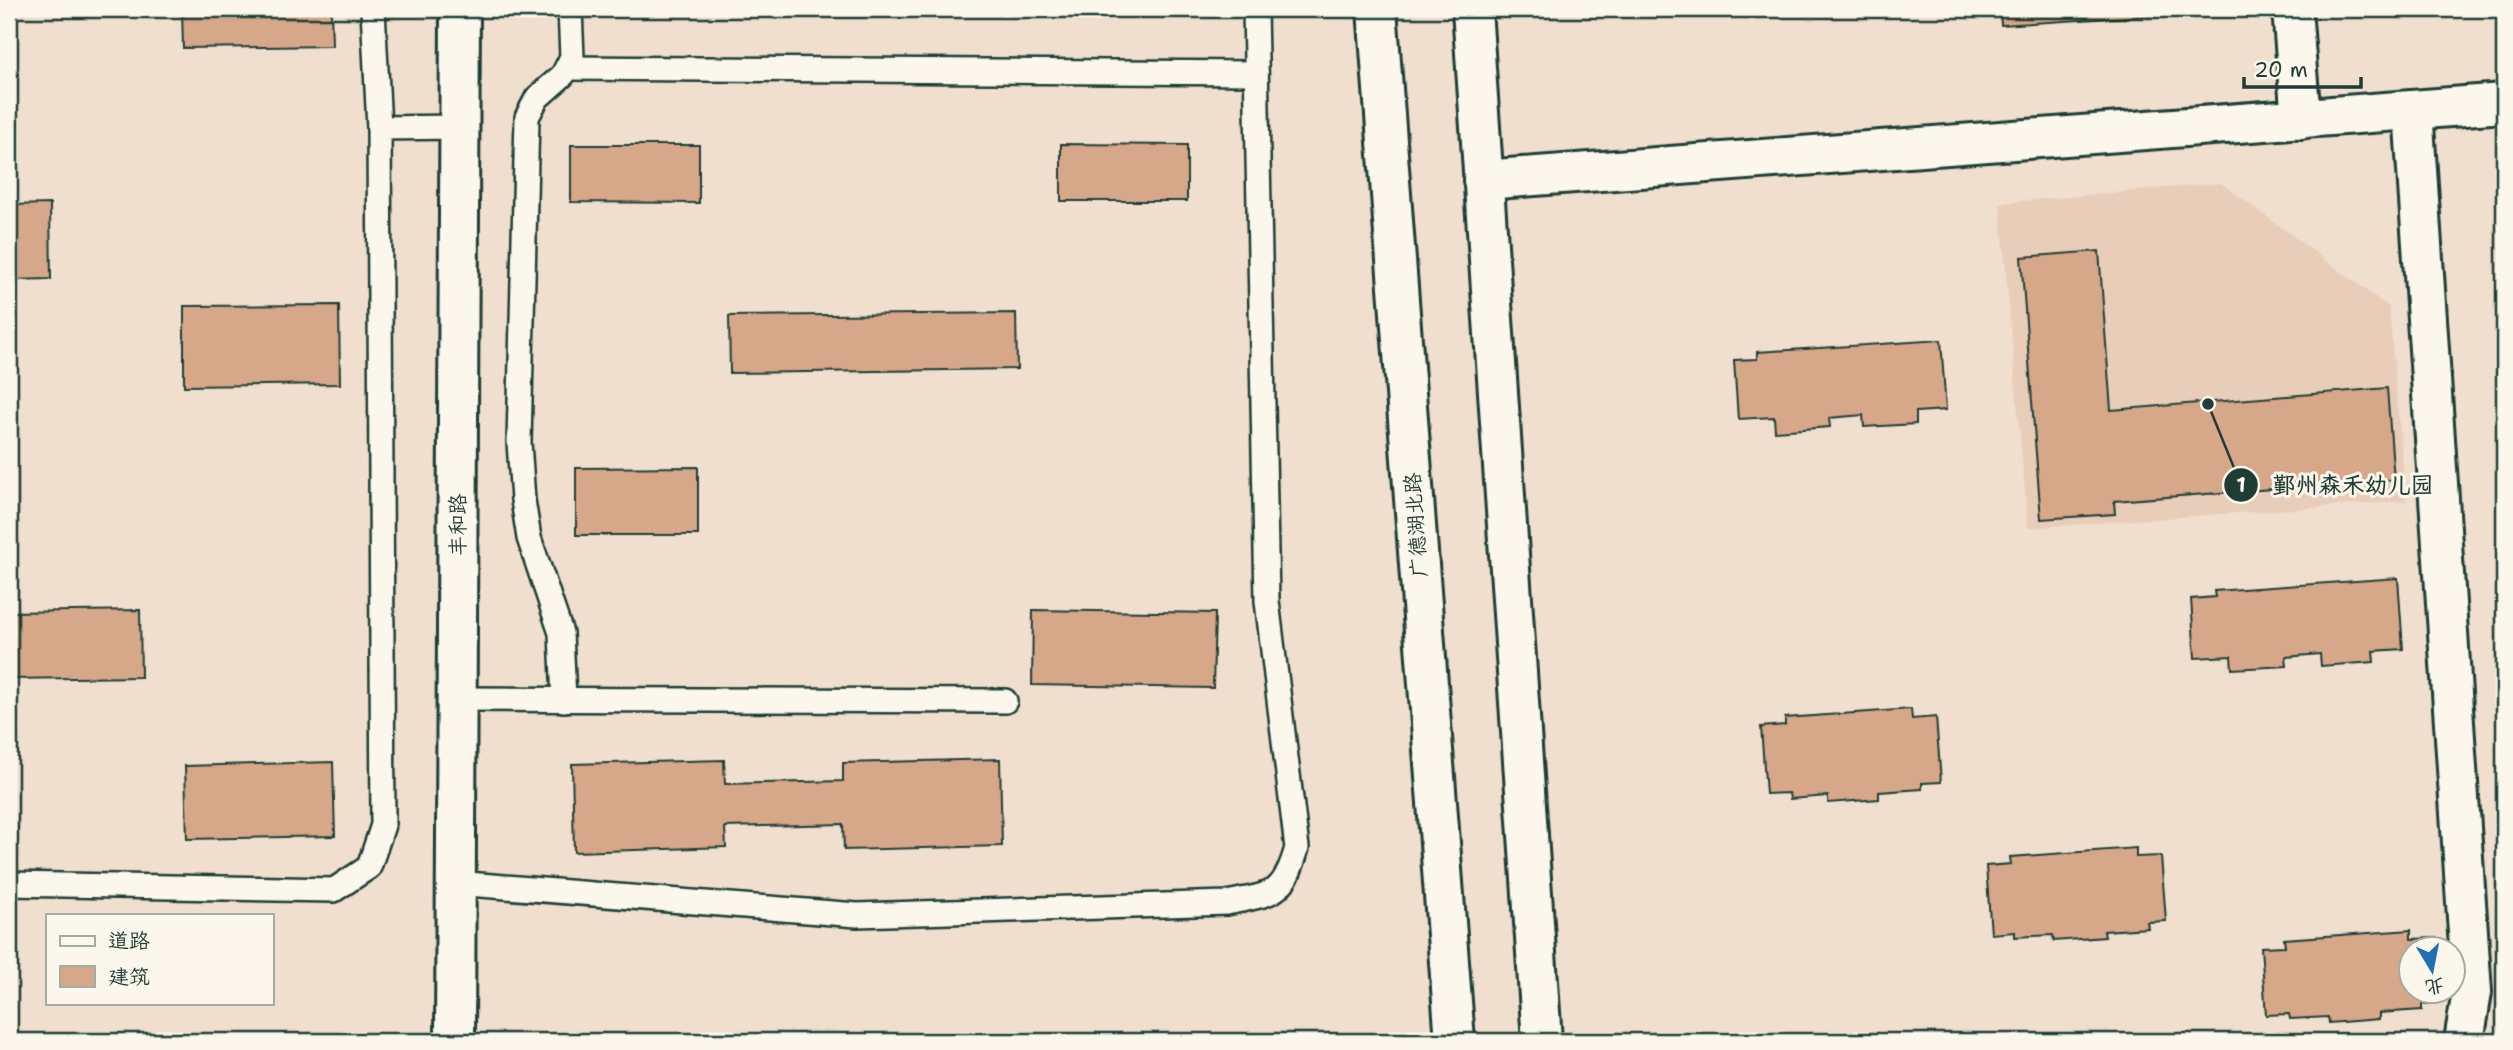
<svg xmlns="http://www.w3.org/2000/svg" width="2513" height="1050" viewBox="0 0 2513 1050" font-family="'Shantell Sans','LXGW WenKai TC',sans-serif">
  <rect width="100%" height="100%" fill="#f0dfce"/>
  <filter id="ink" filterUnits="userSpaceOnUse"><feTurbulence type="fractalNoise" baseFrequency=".0143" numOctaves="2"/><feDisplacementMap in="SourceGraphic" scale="14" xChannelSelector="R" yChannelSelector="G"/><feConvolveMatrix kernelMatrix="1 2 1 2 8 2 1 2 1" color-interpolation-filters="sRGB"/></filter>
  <g filter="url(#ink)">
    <polygon fill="#e8ceb9" points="2221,183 2389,307 2406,501 2028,528 2000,203"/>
    <g fill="#d7a789" stroke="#1f3d34" stroke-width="2">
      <polygon points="182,9 331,9 332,46 183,48"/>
      <polygon points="2000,9 2258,9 2001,25"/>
      <polygon points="1061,144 1187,145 1187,201 1061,201"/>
      <polygon points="571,145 699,145 699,203 571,202"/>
      <polygon points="50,204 51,279 9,280 9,205"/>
      <polygon points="2099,251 2111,410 2387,388 2394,480 2114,501 2115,514 2041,519 2021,257"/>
      <polygon points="339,305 340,384 184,386 184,306"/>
      <polygon points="1016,313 1017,369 730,373 729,316"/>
      <polygon points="1941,340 1946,410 1916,412 1916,424 1864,427 1863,415 1829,418 1830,427 1775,431 1774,417 1738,419 1734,360 1757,359 1757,352"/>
      <polygon points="698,467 698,535 576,535 576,468"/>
      <polygon points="2398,578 2403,649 2373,651 2374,662 2321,666 2320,654 2286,657 2287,666 2232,669 2231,656 2195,658 2191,599 2215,597 2214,591"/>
      <polygon points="140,610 141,677 9,679 9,612"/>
      <polygon points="1033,610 1215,613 1213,688 1032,685"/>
      <polygon points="1911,709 1912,719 1936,717 1941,782 1922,783 1922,789 1879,792 1879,799 1828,803 1828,796 1790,799 1789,793 1766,794 1761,727 1785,725 1785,718"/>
      <polygon points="1000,759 1002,846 844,850 843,824 725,827 726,847 574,852 572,764 724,760 725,784 843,781 843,763"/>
      <polygon points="333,762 335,836 187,839 185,766"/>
      <polygon points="2136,848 2136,857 2161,856 2166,921 2147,922 2148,928 2104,931 2105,937 2054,941 2053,935 2015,937 2015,932 1991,934 1986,866 2011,864 2010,857"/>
      <polygon points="2411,930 2411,939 2436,938 2437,948 2412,948 2412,990 2440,990 2441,1002 2422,1004 2422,1010 2379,1013 2379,1019 2329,1023 2328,1017 2290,1019 2289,1014 2266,1015 2261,947 2285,946 2284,939"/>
    </g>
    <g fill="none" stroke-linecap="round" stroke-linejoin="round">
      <defs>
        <g id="service">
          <polyline points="373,9 379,128"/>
          <polyline points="567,68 1256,73"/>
          <polyline points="457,699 1005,701"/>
          <polyline points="564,700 561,633 529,538 523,500 519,442 527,117 537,98 563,75 572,57 570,9"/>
          <path d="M455 883 857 915 1227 903C1273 893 1283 897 1297 848L1267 601 1255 9"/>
          <polyline points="9,884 334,890 369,867 383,825 379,128 460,127"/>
        </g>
        <g id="minor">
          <polyline points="2292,9 2301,119"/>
          <polyline points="2413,110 2472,992 2464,1041"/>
          <polyline points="1483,180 2504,103"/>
          <polyline points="455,1041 460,9"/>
        </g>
        <g id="primary">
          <polyline points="1377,9 1455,1041"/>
          <polyline points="1472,9 1542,1041"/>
        </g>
      </defs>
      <use href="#service" stroke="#1f3d34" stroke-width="28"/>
      <use href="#minor" stroke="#1f3d34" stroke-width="44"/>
      <use href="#primary" stroke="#1f3d34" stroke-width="44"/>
      <use href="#service" stroke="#fbf7ec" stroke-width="23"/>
      <use href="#minor" stroke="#fbf7ec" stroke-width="38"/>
      <use href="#primary" stroke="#fbf7ec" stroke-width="38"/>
    </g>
  </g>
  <g text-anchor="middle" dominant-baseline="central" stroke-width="6" stroke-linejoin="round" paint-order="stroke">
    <g font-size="21" fill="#1f3d34" stroke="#fbf7ec">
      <text transform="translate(458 525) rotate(-90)">丰和路</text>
      <text transform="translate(1416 525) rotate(-94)">广德湖北路</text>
    </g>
  </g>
  <path fill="none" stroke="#1f3d34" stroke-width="2.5" d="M2208 404L2241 485"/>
  <g fill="#1f3d34" stroke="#fbf7ec" stroke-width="2.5">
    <circle cx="2208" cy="404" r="7"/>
    <circle cx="2241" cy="485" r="18"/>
  </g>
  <g font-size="21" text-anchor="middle" font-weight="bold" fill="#fff">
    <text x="2241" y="492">1</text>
  </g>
  <g font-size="23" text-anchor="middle" font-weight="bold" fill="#1f3d34" stroke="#fbf7ec" stroke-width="6" stroke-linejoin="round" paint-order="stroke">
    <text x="2353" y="493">鄞州森禾幼儿园</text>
  </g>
  <rect width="2513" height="1050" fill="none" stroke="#fbf7ec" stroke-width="35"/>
  <rect x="18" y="18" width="2478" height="1015" fill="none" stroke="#1f3d34" stroke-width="2.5" filter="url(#ink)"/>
  <rect x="46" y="914" width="228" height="91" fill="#fbf7ec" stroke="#a3ada2" stroke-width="2"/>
  <rect x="60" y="936" width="35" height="10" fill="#fbf7ec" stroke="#a3ada2" stroke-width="2"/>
  <text x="108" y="948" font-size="21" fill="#1f3d34">道路</text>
  <rect x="60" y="966" width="35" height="21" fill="#d7a789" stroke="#a3ada2" stroke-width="2"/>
  <text x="108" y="984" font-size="21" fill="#1f3d34">建筑</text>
  <g transform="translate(2432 970) rotate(170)"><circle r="33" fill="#fbf7ec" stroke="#a3ada2" stroke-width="2"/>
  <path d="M0-5L12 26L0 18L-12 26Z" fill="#1f6fb2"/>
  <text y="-10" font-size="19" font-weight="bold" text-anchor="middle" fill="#1f3d34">北</text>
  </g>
  <path d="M2244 77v10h117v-10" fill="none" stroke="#1f3d34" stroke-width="3.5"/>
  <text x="2254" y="77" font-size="21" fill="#1f3d34" stroke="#fbf7ec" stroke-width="5" paint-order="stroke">20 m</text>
</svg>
